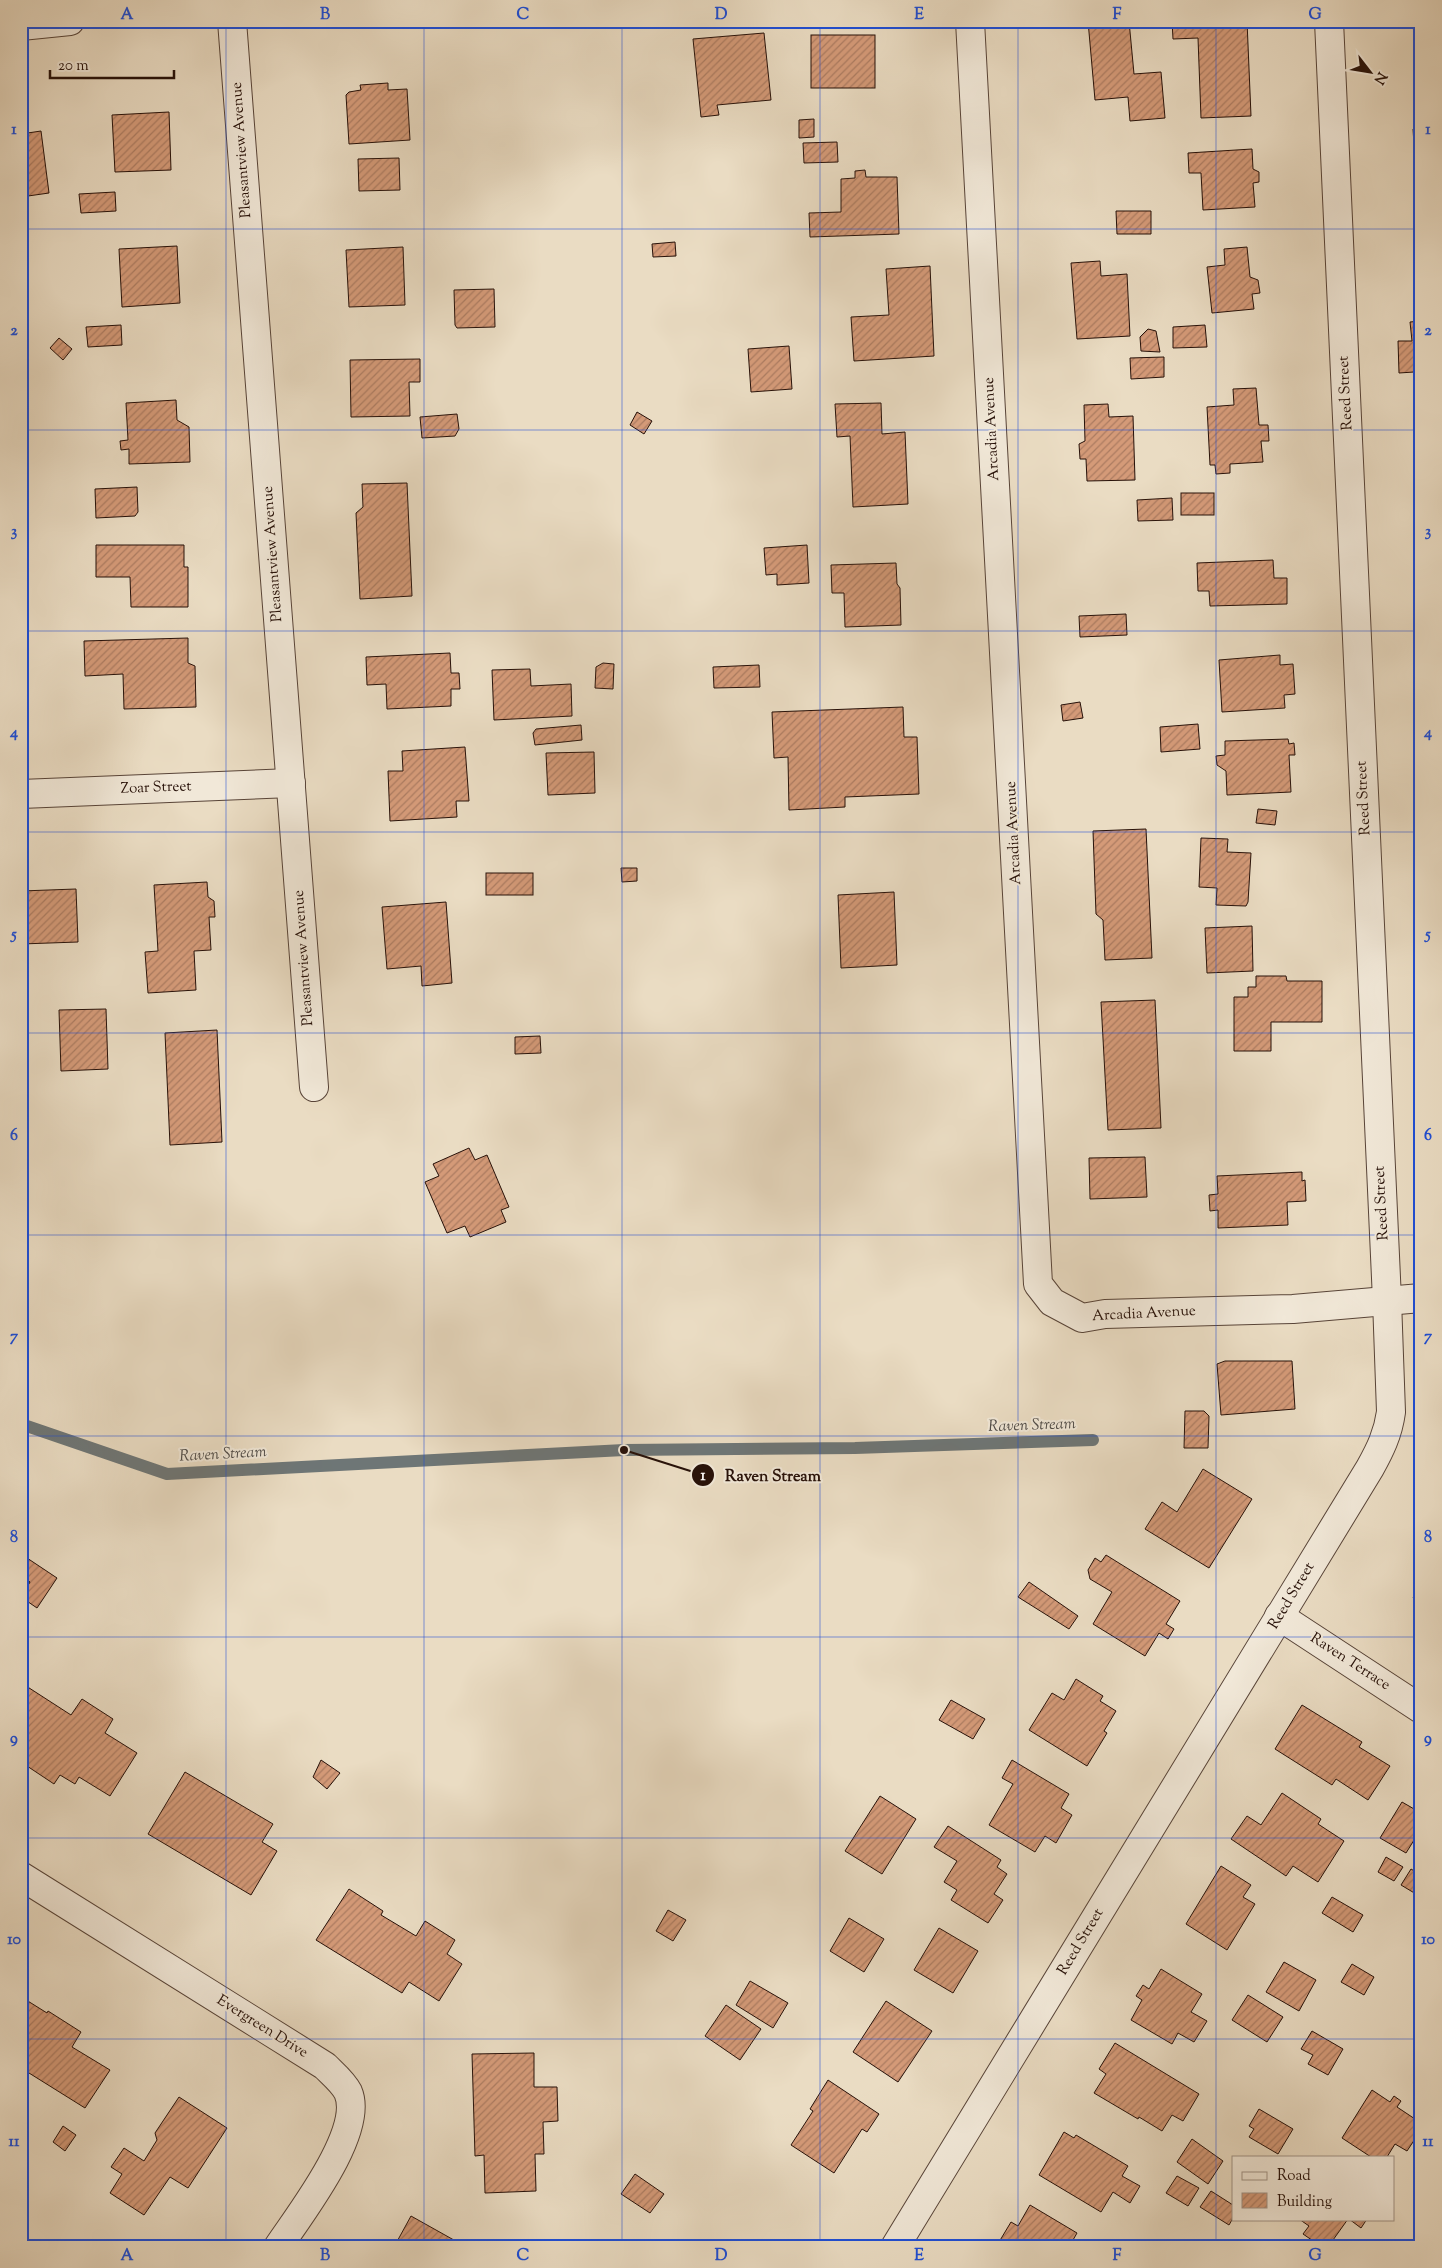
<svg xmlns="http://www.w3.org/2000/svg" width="1442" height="2268" viewBox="0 0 1442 2268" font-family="'Sorts Mill Goudy',serif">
  <defs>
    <pattern id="building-hatch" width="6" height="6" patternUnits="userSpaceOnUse" patternTransform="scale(1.25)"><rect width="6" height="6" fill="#d49a78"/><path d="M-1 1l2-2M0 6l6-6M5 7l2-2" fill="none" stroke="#ac7c61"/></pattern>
  </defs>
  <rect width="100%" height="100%" fill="#eadcc3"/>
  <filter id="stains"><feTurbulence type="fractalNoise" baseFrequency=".004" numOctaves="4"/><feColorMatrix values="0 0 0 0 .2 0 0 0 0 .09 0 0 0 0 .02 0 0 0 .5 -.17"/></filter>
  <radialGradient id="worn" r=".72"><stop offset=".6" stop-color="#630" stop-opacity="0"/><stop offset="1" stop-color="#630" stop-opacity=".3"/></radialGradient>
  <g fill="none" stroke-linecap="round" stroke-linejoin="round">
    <polyline stroke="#6e7676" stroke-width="12" points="21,1424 167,1474 624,1450 855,1448 1093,1440"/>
  </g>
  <g fill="url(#building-hatch)" stroke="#271109">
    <polygon points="1088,21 1129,21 1134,74 1161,72 1165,118 1130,121 1128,97 1095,100"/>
    <polygon points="1172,21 1247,21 1251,116 1201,118 1198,38 1173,39"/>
    <polygon points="1413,21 1421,21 1421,40 1414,40"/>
    <polygon points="764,33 771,100 717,105 719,115 701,117 693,39"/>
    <rect x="811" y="35" width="64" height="53"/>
    <polygon points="388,83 388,90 407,89 410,140 349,144 346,95 349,92 361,90 360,85"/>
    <polygon points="169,112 171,170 115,172 112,115"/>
    <polygon points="814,119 814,137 799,138 799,120"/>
    <polygon points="1421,128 1421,191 1417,191 1413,129"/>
    <polygon points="41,131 49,193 21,197 21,134"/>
    <polygon points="837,142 838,162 804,163 803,143"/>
    <polygon points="1252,149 1253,169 1259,172 1259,182 1253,183 1255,207 1203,210 1201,173 1189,173 1188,153"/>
    <polygon points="399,158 400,190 359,191 358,159"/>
    <polygon points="865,170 866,177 897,177 899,234 810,237 809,213 841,212 841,179 855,178 855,171"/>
    <polygon points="115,192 116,211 81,213 79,194"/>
    <polygon points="1116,211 1151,211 1151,234 1117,234"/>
    <polygon points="675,242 676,256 653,257 652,244"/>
    <polygon points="177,246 180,303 122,307 119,249"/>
    <polygon points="403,247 405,305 349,307 346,250"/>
    <polygon points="1247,247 1250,277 1258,280 1260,293 1252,294 1254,309 1212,313 1207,267 1225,265 1224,249"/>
    <polygon points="1100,261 1101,276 1127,274 1130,336 1077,339 1071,263"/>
    <polygon points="930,266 934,356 854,361 851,317 889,315 886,269"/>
    <polygon points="494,289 495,327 457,328 455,325 454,290"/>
    <polygon points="1421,321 1421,388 1414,389 1414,372 1399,373 1398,341 1412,341 1410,322"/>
    <polygon points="121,325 122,345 88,347 86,327"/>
    <polygon points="1205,325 1207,347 1173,348 1173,327"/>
    <polygon points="1148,329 1156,331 1160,352 1141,351 1140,337"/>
    <polygon points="59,338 72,349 63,360 50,348"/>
    <polygon points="789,346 792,389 751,392 748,349"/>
    <polygon points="1164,357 1164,377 1131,379 1130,358"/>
    <polygon points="420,359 420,382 409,382 410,416 351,417 350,360"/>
    <polygon points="1256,388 1259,425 1268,425 1269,441 1261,441 1263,462 1230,464 1230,473 1216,474 1215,465 1210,465 1207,407 1234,405 1233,389"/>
    <polygon points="176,400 177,420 189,427 190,462 129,464 129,449 121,450 120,441 128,440 126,403"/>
    <polygon points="881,403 882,434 905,432 908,504 853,507 850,436 837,437 835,404"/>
    <polygon points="1108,404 1109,417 1133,416 1135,480 1087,481 1086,459 1080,459 1079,444 1085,441 1084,405"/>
    <polygon points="637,412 652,421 644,434 630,425"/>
    <polygon points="457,414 459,429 455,436 422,438 420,417"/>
    <polygon points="407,483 412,596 360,599 356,513 363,507 362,484"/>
    <polygon points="137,487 138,512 135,516 96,518 95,489"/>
    <rect x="1181" y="493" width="33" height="22"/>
    <polygon points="1172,498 1173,520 1138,521 1137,500"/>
    <polygon points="96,545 184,545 184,567 188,567 188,607 131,607 130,577 96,577"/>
    <polygon points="807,545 809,583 777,585 777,574 766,575 764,548"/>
    <polygon points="1273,560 1274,578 1287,578 1287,604 1210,606 1209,591 1198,591 1197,563"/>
    <polygon points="896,563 897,584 900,588 901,625 845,627 844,593 832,593 831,565"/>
    <polygon points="1126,614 1127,635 1080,637 1079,616"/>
    <polygon points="188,638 188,663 195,666 196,707 124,709 123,674 85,676 84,641"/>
    <polygon points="450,653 451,673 459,673 460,689 451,689 451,706 387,709 386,684 367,685 366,657"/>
    <polygon points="1280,655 1280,665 1293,664 1295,694 1284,695 1285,708 1222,712 1219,660"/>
    <polygon points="603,663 614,664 613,689 595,688 596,667"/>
    <polygon points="759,665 760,687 714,688 713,667"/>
    <polygon points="530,669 531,686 571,684 572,716 494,720 492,670"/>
    <polygon points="1080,702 1083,718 1063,721 1061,705"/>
    <polygon points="903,707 904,737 917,737 919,794 845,797 845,807 789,810 788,757 774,758 772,712"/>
    <polygon points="1198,724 1200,749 1161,752 1160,727"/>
    <polygon points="581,725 582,740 535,745 533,733 536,729"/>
    <polygon points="1288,739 1289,744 1294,743 1295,755 1289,755 1291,792 1227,795 1226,771 1217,765 1216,756 1225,755 1225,741"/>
    <polygon points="465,747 469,801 456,801 457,817 390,821 388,771 403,771 402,751"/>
    <polygon points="594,752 595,793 548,795 546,753"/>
    <polygon points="1258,809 1277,811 1275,825 1256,823"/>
    <polygon points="1146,829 1152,958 1105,960 1103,920 1096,914 1093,831"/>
    <polygon points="1201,838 1228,839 1227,852 1251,853 1248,902 1246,906 1216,905 1217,888 1199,887"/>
    <polygon points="621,868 637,868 637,881 622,882"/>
    <rect x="486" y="873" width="47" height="22"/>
    <polygon points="207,882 208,897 214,901 215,917 209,917 211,950 194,951 196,990 148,993 145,952 158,951 154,885"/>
    <polygon points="76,889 78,942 21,944 21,891"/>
    <polygon points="894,892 897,965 841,968 838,895"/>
    <polygon points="446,902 452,983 422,986 421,966 387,969 382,907"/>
    <polygon points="1252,926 1253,971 1207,973 1205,928"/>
    <polygon points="1256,976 1286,976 1287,981 1322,981 1322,1022 1271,1022 1271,1051 1234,1051 1234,997 1248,997 1248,987 1256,987"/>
    <polygon points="1155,1000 1161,1128 1108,1130 1101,1002"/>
    <polygon points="106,1009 108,1069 61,1071 59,1010"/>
    <polygon points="217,1030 222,1142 170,1145 165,1033"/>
    <polygon points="540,1036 541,1053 515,1054 515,1037"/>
    <polygon points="469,1148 475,1160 487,1155 509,1207 501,1210 506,1222 470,1237 465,1226 447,1233 425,1182 439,1176 433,1164"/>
    <polygon points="1145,1157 1147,1197 1090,1199 1089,1158"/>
    <polygon points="1302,1172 1302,1181 1305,1180 1306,1201 1287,1202 1288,1225 1218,1228 1218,1210 1210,1211 1209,1195 1218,1194 1217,1176"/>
    <polygon points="1225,1361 1292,1361 1295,1409 1221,1415 1217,1364"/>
    <polygon points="1185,1411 1204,1411 1209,1416 1208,1448 1184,1448"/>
    <polygon points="1203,1469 1252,1499 1209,1568 1145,1529 1162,1502 1177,1512"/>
    <polygon points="1106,1555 1180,1601 1166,1624 1174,1629 1168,1639 1159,1633 1145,1656 1093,1624 1112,1592 1090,1579 1088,1570 1095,1558 1101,1562"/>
    <polygon points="24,1556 57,1578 37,1608 21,1597 30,1582 21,1576 21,1559"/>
    <polygon points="1029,1582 1078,1616 1069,1629 1018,1597"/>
    <polygon points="1421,1585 1421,1603 1413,1598"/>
    <polygon points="1076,1679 1103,1696 1100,1701 1116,1711 1104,1731 1107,1733 1087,1766 1029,1730 1052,1693 1064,1700"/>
    <polygon points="23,1684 71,1715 82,1699 113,1719 105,1733 137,1753 110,1796 79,1777 75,1784 60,1775 54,1784 21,1762"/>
    <polygon points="951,1700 985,1719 973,1739 939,1720"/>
    <polygon points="1302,1705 1362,1742 1359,1747 1390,1766 1368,1800 1336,1779 1332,1785 1275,1749"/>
    <polygon points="321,1760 340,1773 327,1789 313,1777"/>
    <polygon points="1012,1760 1069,1794 1061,1808 1072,1815 1056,1843 1045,1836 1035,1852 989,1825 1013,1784 1002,1778"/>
    <polygon points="185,1772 273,1824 262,1842 277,1851 251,1895 148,1834"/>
    <polygon points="1282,1793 1321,1819 1318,1824 1344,1841 1318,1882 1293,1866 1286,1876 1231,1839 1247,1816 1261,1825"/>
    <polygon points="880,1796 916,1819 882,1874 845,1851"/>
    <polygon points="1402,1802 1421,1813 1421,1829 1406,1853 1380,1838"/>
    <polygon points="948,1826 1001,1860 997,1867 1007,1874 994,1894 1003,1900 988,1923 951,1900 957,1890 944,1882 957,1861 934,1847"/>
    <polygon points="1386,1857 1403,1867 1394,1881 1378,1872"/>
    <polygon points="1221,1866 1251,1885 1243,1897 1255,1904 1227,1950 1186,1924"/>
    <polygon points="1411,1869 1421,1875 1421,1897 1401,1885"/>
    <polygon points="349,1889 383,1911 381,1915 416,1936 425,1921 455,1940 447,1954 462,1964 439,2001 409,1982 402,1993 316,1940"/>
    <polygon points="1332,1897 1363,1915 1353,1932 1322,1913"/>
    <polygon points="668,1910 686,1920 673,1941 656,1931"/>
    <polygon points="849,1918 884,1939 864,1972 830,1951"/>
    <polygon points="939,1928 978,1951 953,1993 914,1970"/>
    <polygon points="1284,1962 1316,1980 1299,2011 1266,1992"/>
    <polygon points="1352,1964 1374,1977 1364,1995 1341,1982"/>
    <polygon points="1161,1969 1202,1994 1191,2012 1207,2021 1194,2042 1178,2033 1172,2044 1131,2020 1142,2000 1136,1996 1143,1985 1149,1989"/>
    <polygon points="750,1981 788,2003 773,2028 736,2005"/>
    <polygon points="1248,1995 1283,2017 1267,2042 1232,2020"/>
    <polygon points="23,1998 47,2013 48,2011 81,2032 72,2047 110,2070 85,2108 21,2068"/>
    <polygon points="886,2001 932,2031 898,2082 853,2052"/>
    <polygon points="726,2005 761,2029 740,2060 705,2036"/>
    <polygon points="1312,2031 1343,2049 1328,2075 1308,2064 1313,2055 1301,2049"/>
    <polygon points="1115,2043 1199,2094 1183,2121 1172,2115 1162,2131 1139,2117 1138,2119 1094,2093 1106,2074 1099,2069"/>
    <polygon points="534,2053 534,2087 557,2087 558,2121 543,2122 544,2154 535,2154 536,2191 485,2193 484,2155 475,2156 472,2054"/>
    <polygon points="828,2080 879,2114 867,2132 862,2129 834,2173 791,2145 813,2111 810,2109"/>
    <polygon points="1372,2090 1390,2102 1394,2096 1401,2101 1397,2107 1421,2123 1421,2130 1407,2151 1395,2144 1387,2157 1371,2157 1342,2138"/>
    <polygon points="179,2097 227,2128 188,2188 170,2177 144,2215 110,2193 122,2174 111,2167 124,2148 144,2161 157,2140 155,2133"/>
    <polygon points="1259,2109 1293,2129 1278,2154 1249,2137 1254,2129 1249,2126"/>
    <polygon points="63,2126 76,2135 65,2151 53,2142"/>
    <polygon points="1064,2132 1074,2138 1076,2135 1128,2166 1122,2176 1140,2186 1130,2203 1113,2192 1101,2212 1039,2175"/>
    <polygon points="1192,2139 1223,2161 1208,2184 1177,2162"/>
    <polygon points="635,2174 664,2194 650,2213 621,2194"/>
    <polygon points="1177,2176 1199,2188 1188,2206 1166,2193"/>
    <polygon points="1211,2191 1233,2205 1233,2218 1229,2225 1200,2207"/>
    <polygon points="1030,2205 1077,2233 1069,2247 996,2247 1011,2222 1018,2226"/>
    <polygon points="411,2216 461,2244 460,2247 394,2247"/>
    <polygon points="1299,2219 1348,2219 1328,2247 1322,2247 1303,2234 1309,2226"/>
    <polygon points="1349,2219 1367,2219 1361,2228"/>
  </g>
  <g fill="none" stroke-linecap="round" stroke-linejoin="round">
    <defs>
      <g id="minor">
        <polyline points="232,21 314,1087"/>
        <polyline points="970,21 1038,1284 1052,1302 1082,1318 1105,1314 1293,1309 1421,1298"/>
        <polyline points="21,26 70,21"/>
        <polyline points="21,794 291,783"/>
        <polyline points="1279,1616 1421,1709"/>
        <path d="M21 1876 325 2066C333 2074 343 2082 348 2092 365 2131 300 2214 278 2247"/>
        <path d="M895 2247 1370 1468C1380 1450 1388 1434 1391 1412L1387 1300 1329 21"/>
      </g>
    </defs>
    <use href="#minor" stroke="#584438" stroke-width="30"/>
    <use href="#minor" stroke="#f1e8d8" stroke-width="28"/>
  </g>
  <path fill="none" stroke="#1d4ed8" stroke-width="1" stroke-opacity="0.55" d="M226 21V2247M424 21V2247M622 21V2247M820 21V2247M1018 21V2247M1216 21V2247M21 229H1421M21 430H1421M21 631H1421M21 832H1421M21 1033H1421M21 1235H1421M21 1436H1421M21 1637H1421M21 1838H1421M21 2039H1421"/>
  <g text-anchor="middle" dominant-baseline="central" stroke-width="4" stroke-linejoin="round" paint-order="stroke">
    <g font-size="15" fill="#271109" stroke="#f1e8d8">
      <text transform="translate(242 150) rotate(-94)">Pleasantview Avenue</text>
      <text transform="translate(1346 393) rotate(-93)">Reed Street</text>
      <text transform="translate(992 429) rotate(-93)">Arcadia Avenue</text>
      <text transform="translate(273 554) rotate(-94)">Pleasantview Avenue</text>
      <text transform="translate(156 788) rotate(-2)">Zoar Street</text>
      <text transform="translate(1364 798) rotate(-93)">Reed Street</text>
      <text transform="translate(1014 833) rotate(-93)">Arcadia Avenue</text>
      <text transform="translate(304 958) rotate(-94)">Pleasantview Avenue</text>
      <text transform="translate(1382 1203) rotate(-93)">Reed Street</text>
      <text transform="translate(1144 1314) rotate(-3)">Arcadia Avenue</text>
      <text transform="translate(1292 1596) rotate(-59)">Reed Street</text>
      <text transform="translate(1350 1662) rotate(33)">Raven Terrace</text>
      <text transform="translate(1081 1942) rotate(-59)">Reed Street</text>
      <text transform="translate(262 2027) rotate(32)">Evergreen Drive</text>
    </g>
    <g font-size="16" font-style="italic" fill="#504c48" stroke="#f1e8d8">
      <text transform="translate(1032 1426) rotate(-2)">Raven Stream</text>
      <text transform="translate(223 1455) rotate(-3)">Raven Stream</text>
    </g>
  </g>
  <path fill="none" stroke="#271109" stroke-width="2" d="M624 1450L703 1475"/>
  <g fill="#271109" stroke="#f1e8d8" stroke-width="2">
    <circle cx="624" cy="1450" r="5"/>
    <circle cx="703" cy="1475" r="12"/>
  </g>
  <g font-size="15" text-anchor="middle" font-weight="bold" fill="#fff">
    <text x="703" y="1480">1</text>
  </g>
  <g font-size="16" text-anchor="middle" font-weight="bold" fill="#271109" stroke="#f1e8d8" stroke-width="4" stroke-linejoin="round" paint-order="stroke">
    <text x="773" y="1481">Raven Stream</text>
  </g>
  <rect width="1442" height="2268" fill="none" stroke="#eadcc3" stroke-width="55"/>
  <rect x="1232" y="2156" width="162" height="65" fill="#f1e8d8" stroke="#a09285"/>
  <rect x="1242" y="2172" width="25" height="8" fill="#f1e8d8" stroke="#a09285"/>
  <text x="1277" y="2180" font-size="15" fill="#271109">Road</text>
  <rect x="1242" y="2193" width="25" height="15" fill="url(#building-hatch)" stroke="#a09285"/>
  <text x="1277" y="2206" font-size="15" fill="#271109">Building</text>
  <g transform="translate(1370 72) rotate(121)" stroke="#f1e8d8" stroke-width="4" paint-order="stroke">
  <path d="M0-4L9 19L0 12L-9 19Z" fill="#271109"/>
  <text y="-8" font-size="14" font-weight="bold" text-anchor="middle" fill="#271109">N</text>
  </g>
  <path d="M50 70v8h124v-8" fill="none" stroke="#271109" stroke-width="2.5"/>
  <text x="58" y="70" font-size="15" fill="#271109" stroke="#f1e8d8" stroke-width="4" paint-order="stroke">20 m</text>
  <rect x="28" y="28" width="1386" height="2212" fill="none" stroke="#1d4ed8" stroke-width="2"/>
  <g font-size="16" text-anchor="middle" font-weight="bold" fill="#1d4ed8">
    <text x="127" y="19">A</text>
    <text x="325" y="19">B</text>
    <text x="523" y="19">C</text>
    <text x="721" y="19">D</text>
    <text x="919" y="19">E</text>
    <text x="1117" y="19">F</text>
    <text x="1315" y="19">G</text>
    <text x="14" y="134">1</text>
    <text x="1428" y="134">1</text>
    <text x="14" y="335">2</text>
    <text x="1428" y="335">2</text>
    <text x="14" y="536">3</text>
    <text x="1428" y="536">3</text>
    <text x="14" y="737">4</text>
    <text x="1428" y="737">4</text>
    <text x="14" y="939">5</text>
    <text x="1428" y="939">5</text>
    <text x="14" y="1140">6</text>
    <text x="1428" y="1140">6</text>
    <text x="14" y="1341">7</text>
    <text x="1428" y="1341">7</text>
    <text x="14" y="1542">8</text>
    <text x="1428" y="1542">8</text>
    <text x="14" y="1743">9</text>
    <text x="1428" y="1743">9</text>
    <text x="14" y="1944">10</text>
    <text x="1428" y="1944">10</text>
    <text x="14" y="2146">11</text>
    <text x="1428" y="2146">11</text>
    <text x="127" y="2260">A</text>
    <text x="325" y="2260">B</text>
    <text x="523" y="2260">C</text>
    <text x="721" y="2260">D</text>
    <text x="919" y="2260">E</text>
    <text x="1117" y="2260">F</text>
    <text x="1315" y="2260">G</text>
  </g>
  <rect width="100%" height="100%" filter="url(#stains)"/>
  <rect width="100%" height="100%" fill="url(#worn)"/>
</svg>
